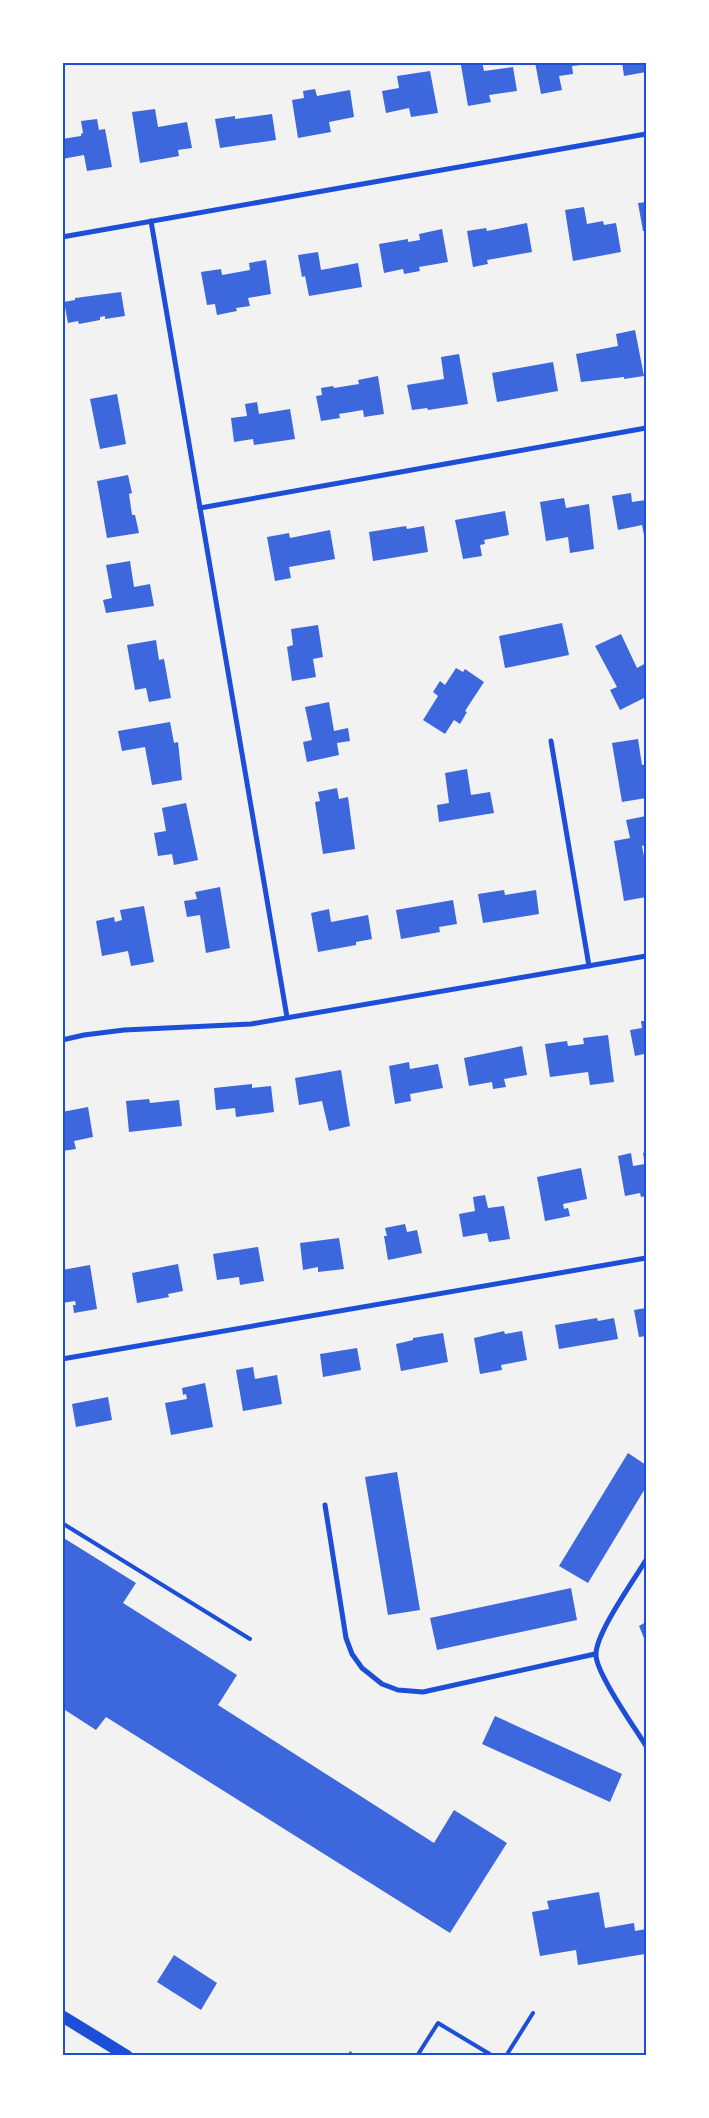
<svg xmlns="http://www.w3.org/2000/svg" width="709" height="2118" viewBox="0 0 709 2118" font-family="'DM Sans',sans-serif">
  <rect width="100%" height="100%" fill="#f2f2f2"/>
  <g fill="#3d67dc">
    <polygon points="474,62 482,62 484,71 513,67 517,91 489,95 491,102 468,106 461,65"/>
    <polygon points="535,62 590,62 590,64 572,66 573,74 559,76 562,90 541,94"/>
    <polygon points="622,62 646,62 646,72 624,76"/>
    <polygon points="430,71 438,113 411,117 409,108 386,113 382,91 399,88 397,76"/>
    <polygon points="315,89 317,96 350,90 354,117 329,122 331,132 298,138 292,100 304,98 303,91"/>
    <polygon points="155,109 158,127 187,122 192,148 178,150 179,156 140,163 132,112"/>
    <polygon points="272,114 276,140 220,148 215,119 235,116 235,119"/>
    <polygon points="97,119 99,130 105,129 112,167 87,171 84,155 62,159 62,139 81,136 81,134 83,133 81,121"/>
    <polygon points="646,202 646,231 643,231 638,203"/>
    <polygon points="584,207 587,224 603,221 604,225 616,223 621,252 573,261 565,210"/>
    <polygon points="527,223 532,252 487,260 488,264 473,267 467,231 486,228 487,231"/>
    <polygon points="442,229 448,262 419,267 420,271 404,274 403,269 384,273 379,244 408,239 408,242 420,240 419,234"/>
    <polygon points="318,252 321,270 358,263 362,287 309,296 305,276 302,277 298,255"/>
    <polygon points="266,260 271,294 248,298 250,306 236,308 237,311 217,315 215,304 207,305 201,272 221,269 222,275 250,270 249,263"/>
    <polygon points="121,292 125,316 105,319 105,316 100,317 100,320 79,324 78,321 68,323 64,302 75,300 75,298"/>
    <polygon points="635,330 644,376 624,379 624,377 581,382 576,354 618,346 616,334"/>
    <polygon points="459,354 468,404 428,410 427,408 412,410 407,385 444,379 441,357"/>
    <polygon points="553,362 558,391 497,402 492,373"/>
    <polygon points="378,376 384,414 364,417 363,410 339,414 340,418 321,421 316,396 322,395 321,388 333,386 334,388 359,384 358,380"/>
    <polygon points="117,394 126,444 100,449 90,399"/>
    <polygon points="257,402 259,414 290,409 295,439 254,445 253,439 234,442 231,418 247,416 245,404"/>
    <polygon points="128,475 132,493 129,494 132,515 135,515 139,533 107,538 97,481"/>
    <polygon points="631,493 632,502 646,500 646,545 642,525 618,530 612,496"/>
    <polygon points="564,498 566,508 589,504 594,549 570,553 568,537 546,541 540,502"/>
    <polygon points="505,511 509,535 484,540 485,544 480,545 482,556 463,559 455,520"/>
    <polygon points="406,526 407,529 424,526 428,552 373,561 369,532"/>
    <polygon points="330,530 335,559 289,567 291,578 275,581 267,537 289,533 290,538"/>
    <polygon points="130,561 134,587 150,584 154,606 106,613 103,600 112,598 106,565"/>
    <polygon points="562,623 569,655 505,668 499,636"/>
    <polygon points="318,625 323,657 313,659 316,677 292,681 287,647 293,645 291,629"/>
    <polygon points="621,634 637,668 646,663 646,685 645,686 646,697 620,710 610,690 617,687 595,646"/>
    <polygon points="156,640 159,660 164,659 171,698 149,702 146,688 135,690 127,645"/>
    <polygon points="456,668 463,672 465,669 484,682 465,711 467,712 460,724 454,720 445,734 423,720 438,696 433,692 440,681 445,685"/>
    <polygon points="329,702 334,731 348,728 350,741 337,743 339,755 307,762 303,742 312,740 305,707"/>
    <polygon points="170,722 174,743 178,742 182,780 152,785 145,747 122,751 118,731"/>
    <polygon points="638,739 642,765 646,764 646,781 645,781 646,798 622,802 612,743"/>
    <polygon points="467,769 471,795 490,792 494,813 439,822 437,805 449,803 445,773"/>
    <polygon points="337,788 339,799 348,797 355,849 323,854 315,802 320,801 318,792"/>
    <polygon points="186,803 198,860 174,865 172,854 158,856 154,833 166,831 162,808"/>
    <polygon points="646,816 646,845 642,846 646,866 646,897 624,901 614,841 630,838 626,820"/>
    <polygon points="220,887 230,948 206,953 200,915 187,917 184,901 197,899 195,892"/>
    <polygon points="504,890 505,895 536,890 539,914 483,923 478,894"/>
    <polygon points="453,900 457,924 439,927 440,932 401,939 396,910"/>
    <polygon points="144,906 154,962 131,966 128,951 102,956 96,921 114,917 115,922 122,920 120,910"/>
    <polygon points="329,909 331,922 368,915 372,939 356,942 356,945 318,952 311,913"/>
    <polygon points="641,1021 646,1021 646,1061 644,1054 635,1056 630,1030 642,1028"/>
    <polygon points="608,1035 614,1082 590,1085 588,1072 550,1077 545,1044 567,1041 568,1046 584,1044 583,1038"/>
    <polygon points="522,1046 527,1075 504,1079 506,1087 493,1089 492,1082 469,1086 464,1058"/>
    <polygon points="409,1062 410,1069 438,1064 443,1088 410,1094 411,1101 395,1104 389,1066"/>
    <polygon points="341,1070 350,1126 329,1131 322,1101 299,1105 295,1078"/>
    <polygon points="252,1084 252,1088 271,1086 274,1112 236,1117 235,1108 216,1110 214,1088"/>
    <polygon points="149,1099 150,1103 179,1100 182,1126 129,1132 126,1101"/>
    <polygon points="88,1107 93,1137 74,1141 76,1149 62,1151 62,1112"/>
    <polygon points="646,1152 646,1196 641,1197 640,1193 625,1196 618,1156 631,1153 633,1166 645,1164 643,1153"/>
    <polygon points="581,1168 587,1199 563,1204 564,1209 568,1208 570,1216 545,1221 537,1177"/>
    <polygon points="485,1195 488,1208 504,1206 510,1239 489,1242 487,1233 463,1237 459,1214 475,1211 473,1197"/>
    <polygon points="405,1224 407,1232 417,1230 422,1253 388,1260 384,1236 387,1236 385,1228"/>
    <polygon points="339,1238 344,1269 318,1272 318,1267 303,1270 300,1243"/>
    <polygon points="258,1247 264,1281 240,1285 239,1277 217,1280 213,1254"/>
    <polygon points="178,1264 183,1291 168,1294 169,1297 137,1303 132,1273"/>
    <polygon points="90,1265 97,1309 74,1313 73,1305 76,1305 75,1301 62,1303 62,1270"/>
    <polygon points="646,1308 646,1336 639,1337 634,1310"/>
    <polygon points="597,1318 598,1321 614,1318 618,1339 559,1349 555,1325"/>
    <polygon points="504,1331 505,1334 522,1331 527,1360 501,1365 502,1370 480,1374 474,1338"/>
    <polygon points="443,1333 448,1362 401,1371 396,1344 413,1340 413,1338"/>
    <polygon points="357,1348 361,1370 323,1377 320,1354"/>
    <polygon points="253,1367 255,1379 277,1375 282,1404 243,1411 236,1370"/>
    <polygon points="205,1383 213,1427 171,1435 165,1403 187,1399 186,1394 183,1395 182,1388"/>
    <polygon points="108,1397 112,1420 76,1427 72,1404"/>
    <polygon points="628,1453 646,1465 646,1487 588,1583 559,1566"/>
    <polygon points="397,1472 420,1610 388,1615 365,1477"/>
    <polygon points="62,1537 136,1583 123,1603 237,1675 218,1705 434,1843 454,1810 507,1843 450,1933 106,1717 96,1730 62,1708"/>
    <polygon points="571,1588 577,1620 437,1650 430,1618"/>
    <polygon points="646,1622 646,1643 639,1626"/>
    <polygon points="495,1716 622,1774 610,1802 482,1744"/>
    <polygon points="599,1892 605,1928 634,1923 635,1931 646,1929 646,1959 645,1954 578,1965 576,1950 540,1956 532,1912 549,1909 547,1901"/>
    <polygon points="174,1955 217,1983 201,2010 157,1982"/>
    <polygon points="350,2051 357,2056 347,2056"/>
  </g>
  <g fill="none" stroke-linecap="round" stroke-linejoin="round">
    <g stroke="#1d4ed8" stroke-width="4">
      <polyline points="62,1523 250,1639"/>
      <polyline points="417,2056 438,2023 493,2056"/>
      <polyline points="506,2056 533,2013"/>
    </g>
    <g stroke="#1d4ed8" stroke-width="5">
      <polyline points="151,221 287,1017"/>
      <polyline points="62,237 646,134"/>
      <polyline points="200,508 646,428"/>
      <polyline points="551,741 589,966"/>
      <polyline points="62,1040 84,1035 124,1030 251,1024 646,956"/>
      <polyline points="62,1359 646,1258"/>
      <polyline points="325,1505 346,1638 352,1654 362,1668 382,1684 398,1690 423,1692 595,1654"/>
      <path d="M646 1560C634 1580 595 1634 596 1655 596 1673 635 1728 646 1746"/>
    </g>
    <polyline stroke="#1d4ed8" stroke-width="12" points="62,2016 127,2056"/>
  </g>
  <rect width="709" height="2118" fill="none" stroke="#ffffff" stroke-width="128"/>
  <rect x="64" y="64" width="581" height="1990" fill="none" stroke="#1d4ed8" stroke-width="2"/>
</svg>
